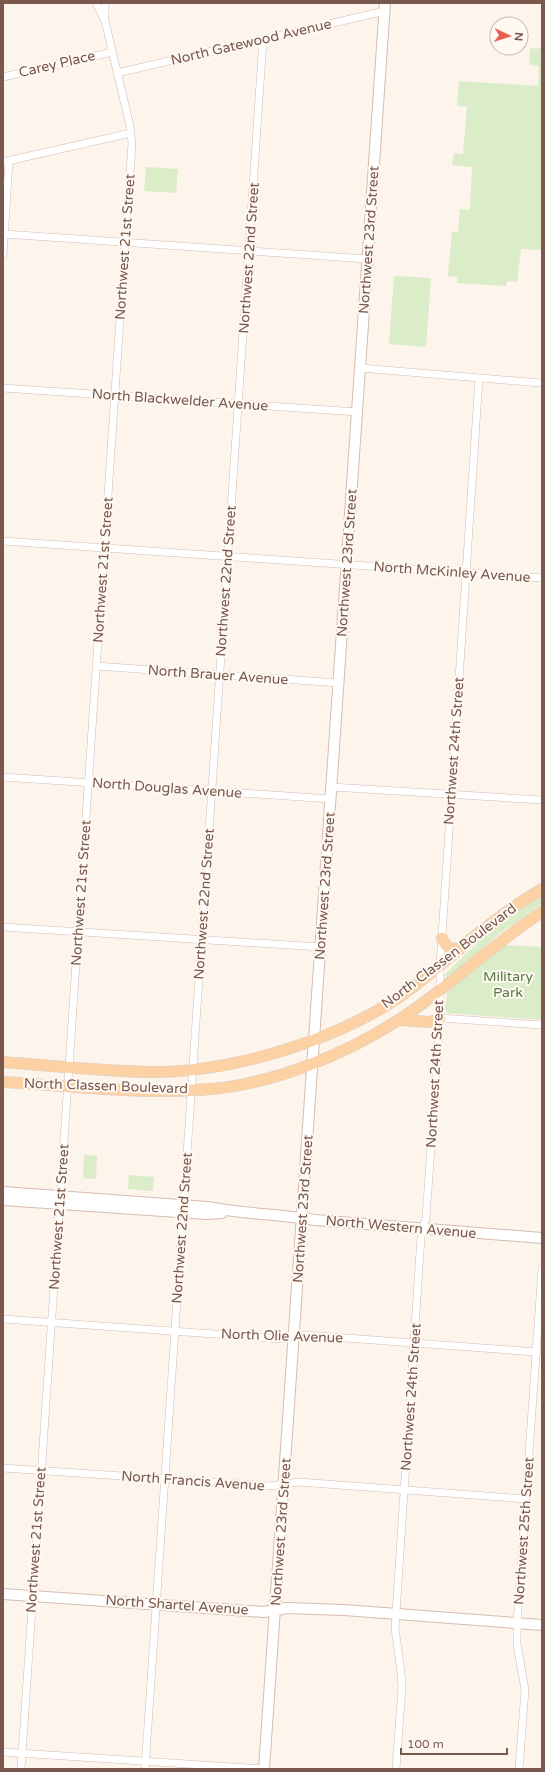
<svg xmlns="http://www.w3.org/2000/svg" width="545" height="1772" viewBox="0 0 545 1772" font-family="'Varela Round',sans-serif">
  <rect width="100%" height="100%" fill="#fdf4ec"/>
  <g fill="#dbecc9">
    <polygon points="542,46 542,250 521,249 517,282 507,281 506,286 457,283 458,277 448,276 452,232 458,232 460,209 470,210 472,167 452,165 454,153 463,154 467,107 457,106 459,81 538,86 539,66 529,65 530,48 537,49"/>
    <polygon points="146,167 178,169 176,193 144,191"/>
    <polygon points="394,276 431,278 426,347 389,344"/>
    <polygon points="542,894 542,904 499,934 450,977 443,976 494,927"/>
    <polygon points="504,943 506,945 542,947 542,1020 447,1013 445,1009 447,993"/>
    <polygon points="84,1155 97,1156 96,1179 83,1178"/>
    <polygon points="129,1175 154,1177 153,1191 128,1189"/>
  </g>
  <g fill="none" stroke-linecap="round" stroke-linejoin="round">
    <defs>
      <g id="street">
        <polyline points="105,16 105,3"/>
        <polyline points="117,73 385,11"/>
        <polyline points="3,77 112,52"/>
        <polyline points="3,162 131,133"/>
        <polyline points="4,234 368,259"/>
        <polyline points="3,255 9,160"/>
        <polyline points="360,368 541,383"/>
        <polyline points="3,388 358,412"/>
        <polyline points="3,541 542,578"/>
        <polyline points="96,666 339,683"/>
        <polyline points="3,777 331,799"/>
        <polyline points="332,787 542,800"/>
        <polyline points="3,927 321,947"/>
        <polyline points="440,1018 542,1025"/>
        <polyline points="3,1319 283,1339 305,1335 537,1352"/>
        <polyline points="3,1468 270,1486 299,1482 526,1499"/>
        <polyline points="3,1752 264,1769"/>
        <polyline points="21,1769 132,143 130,126 105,21 96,3"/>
        <polyline points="145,1769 263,40"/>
        <polyline points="396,1769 402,1687 401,1673 395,1628 421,1237 426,1218 440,1018 440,966 448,845 479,378"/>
        <polyline points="519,1769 525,1690 517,1644 517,1623 542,1269"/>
      </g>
      <g id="secondary">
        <path d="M3 1192 207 1207C243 1214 279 1214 315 1220L542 1238"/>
        <polyline points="3,1200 207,1214 222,1213"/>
        <polyline points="3,1594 264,1612 287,1608 344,1610 542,1625"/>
        <polyline points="264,1769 385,3"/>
      </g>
      <g id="primary">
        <path d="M442 938C446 948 450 949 460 949"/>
        <polyline points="400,1020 430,1022 440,1018"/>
        <path d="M3 1062C51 1066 100 1071 148 1072 228 1073 328 1043 395 1000 425 980 451 955 480 932 500 916 520 902 542 889"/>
        <path d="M3 1082C72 1086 142 1095 211 1089 276 1083 346 1054 400 1019 450 987 492 944 542 912"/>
      </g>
    </defs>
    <use href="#street" stroke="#d3bdb3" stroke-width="8"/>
    <use href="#secondary" stroke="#d6bdb0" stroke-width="12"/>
    <use href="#primary" stroke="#dad0cd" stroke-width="12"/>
    <use href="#street" stroke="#fff" stroke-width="7"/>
    <use href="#secondary" stroke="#fff" stroke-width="10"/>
    <use href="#primary" stroke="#fcd1a4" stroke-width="11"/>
  </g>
  <g text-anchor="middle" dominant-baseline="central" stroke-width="4" stroke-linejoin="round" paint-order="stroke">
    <g font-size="14" fill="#7a584d" stroke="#fff9f3">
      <text transform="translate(251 42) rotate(-13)">North Gatewood Avenue</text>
      <text transform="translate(57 64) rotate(-13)">Carey Place</text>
      <text transform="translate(369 240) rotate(-86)">Northwest 23rd Street</text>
      <text transform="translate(125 247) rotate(-86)">Northwest 21st Street</text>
      <text transform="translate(249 258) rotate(-86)">Northwest 22nd Street</text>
      <text transform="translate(180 400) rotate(4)">North Blackwelder Avenue</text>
      <text transform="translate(347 563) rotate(-86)">Northwest 23rd Street</text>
      <text transform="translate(103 570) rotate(-86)">Northwest 21st Street</text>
      <text transform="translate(452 572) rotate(4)">North McKinley Avenue</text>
      <text transform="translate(226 581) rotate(-86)">Northwest 22nd Street</text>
      <text transform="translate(218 675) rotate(4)">North Brauer Avenue</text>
      <text transform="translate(454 751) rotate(-86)">Northwest 24th Street</text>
      <text transform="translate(167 788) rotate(4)">North Douglas Avenue</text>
      <text transform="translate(325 886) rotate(-86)">Northwest 23rd Street</text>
      <text transform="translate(81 893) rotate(-86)">Northwest 21st Street</text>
      <text transform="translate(204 904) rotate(-86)">Northwest 22nd Street</text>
      <text transform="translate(449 956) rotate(-37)">North Classen Boulevard</text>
      <text transform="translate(435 1074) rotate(-87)">Northwest 24th Street</text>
      <text transform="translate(106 1086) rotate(2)">North Classen Boulevard</text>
      <text transform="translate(303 1209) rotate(-86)">Northwest 23rd Street</text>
      <text transform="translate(59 1217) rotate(-86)">Northwest 21st Street</text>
      <text transform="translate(401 1227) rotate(5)">North Western Avenue</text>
      <text transform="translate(182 1228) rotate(-86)">Northwest 22nd Street</text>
      <text transform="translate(282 1336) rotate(2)">North Olie Avenue</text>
      <text transform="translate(411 1397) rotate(-86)">Northwest 24th Street</text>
      <text transform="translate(193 1481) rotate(4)">North Francis Avenue</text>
      <text transform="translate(524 1531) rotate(-86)">Northwest 25th Street</text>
      <text transform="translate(281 1532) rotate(-86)">Northwest 23rd Street</text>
      <text transform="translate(36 1540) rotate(-86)">Northwest 21st Street</text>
      <text transform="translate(177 1605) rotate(4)">North Shartel Avenue</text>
    </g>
    <g font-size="14" fill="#587a41" stroke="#fff9f3">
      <text x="508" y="976">Military<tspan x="508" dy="16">Park</tspan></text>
    </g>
  </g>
  <rect width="545" height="1772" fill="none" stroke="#7a584d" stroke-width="8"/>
  <g transform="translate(509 36) rotate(94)"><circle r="19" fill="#fff9f3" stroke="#cab9b1"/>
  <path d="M0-3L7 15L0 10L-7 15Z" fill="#e86150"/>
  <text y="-6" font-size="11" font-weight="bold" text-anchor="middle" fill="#7a584d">N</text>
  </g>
  <path d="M401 1748v6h106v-6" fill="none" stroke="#7a584d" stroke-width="2"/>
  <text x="407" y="1748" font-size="12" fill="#7a584d" stroke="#fff9f3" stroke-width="3" paint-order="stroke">100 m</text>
</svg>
